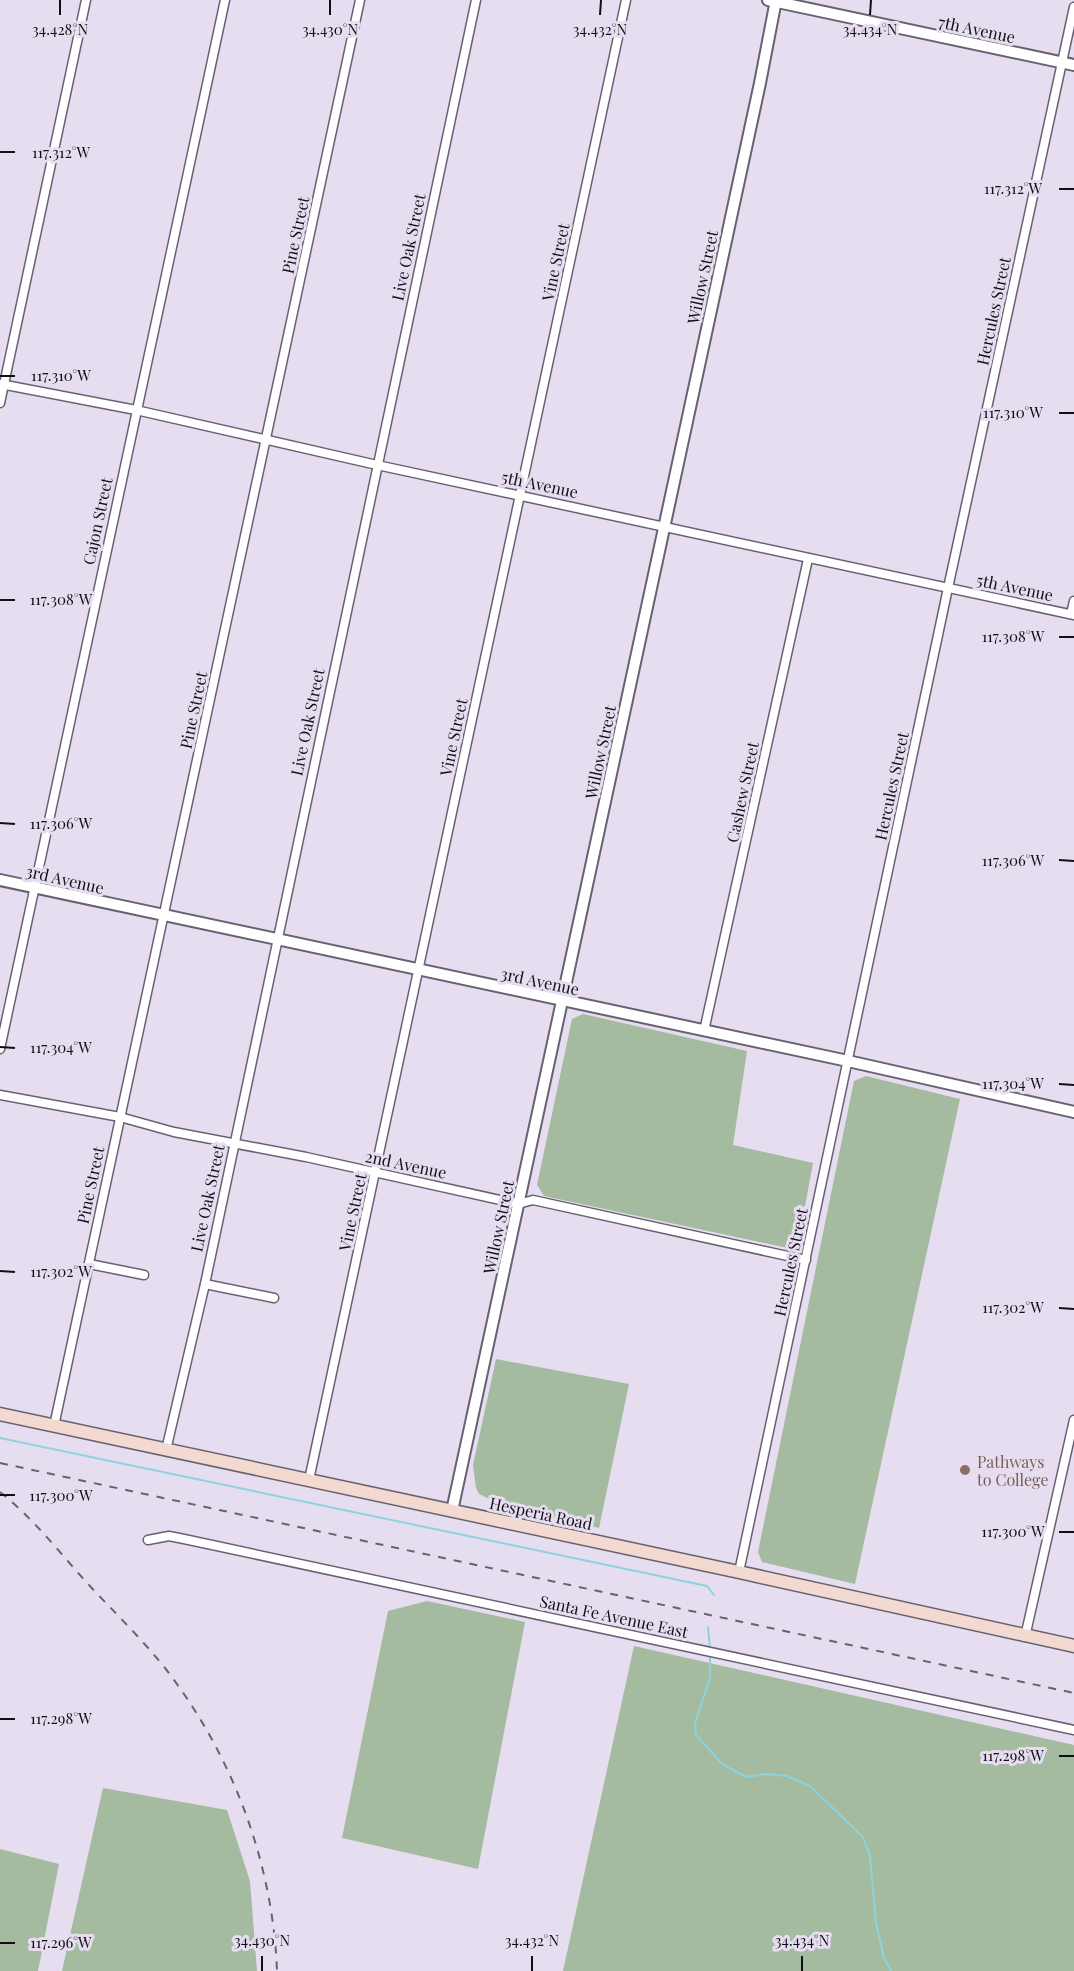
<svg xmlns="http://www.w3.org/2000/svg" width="1074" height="1971" viewBox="0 0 1074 1971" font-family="'Playfair Display',serif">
  <rect width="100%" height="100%" fill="#e6ddf0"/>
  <g fill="#a4bba0">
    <polygon points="583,1014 747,1051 733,1145 813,1163 797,1250 544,1196 537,1185 572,1019"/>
    <polygon points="866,1076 960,1099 855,1584 762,1562 758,1552 854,1081"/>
    <polygon points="496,1359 629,1384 599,1528 498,1503 479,1494 476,1488 473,1465"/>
    <polygon points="427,1601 525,1622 478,1869 342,1838 388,1611"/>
    <polygon points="634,1646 1074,1745 1074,1971 563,1971"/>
    <polygon points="103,1788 227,1810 250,1881 257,1971 62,1971"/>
    <polygon points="0,1849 59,1864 38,1971 0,1971"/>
  </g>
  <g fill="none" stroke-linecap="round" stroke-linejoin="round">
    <g stroke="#8dd2df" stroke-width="2">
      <polyline points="0,1438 707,1586 714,1595"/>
      <polyline points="708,1627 710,1649"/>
      <polyline points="710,1654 710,1678 695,1724 696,1735 722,1764 746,1777 765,1774 787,1776 810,1786 863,1837 870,1856 876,1923 884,1958 891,1971"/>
    </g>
    <defs>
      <g id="minor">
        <polyline points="0,384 136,410 377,465 1074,615"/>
        <polyline points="0,403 86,0"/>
        <polyline points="1071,614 1074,601"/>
        <polyline points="704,1031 808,559"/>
        <polyline points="0,1049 225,0"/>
        <polyline points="0,1095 120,1117 174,1132 306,1157 518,1204 533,1200 806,1260"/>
        <polyline points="89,1264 144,1275"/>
        <polyline points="205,1284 274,1298"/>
        <polyline points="54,1426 360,0"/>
        <polyline points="166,1450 205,1284 476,0"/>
        <polyline points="309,1480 626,0"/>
        <polyline points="148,1540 169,1536 184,1539 1074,1730"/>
        <polyline points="739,1572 948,588 1074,7"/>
        <polyline points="1025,1637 1074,1420"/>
      </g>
      <g id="tertiary">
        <polyline points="768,0 1074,65"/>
        <polyline points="0,880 848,1061 1074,1112"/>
        <polyline points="452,1511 760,83 776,0"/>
      </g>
      <polyline id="secondary" points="0,1414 739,1572 1074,1646"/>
    </defs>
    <use href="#minor" stroke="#686171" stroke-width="11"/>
    <use href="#tertiary" stroke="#686171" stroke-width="14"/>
    <use href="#secondary" stroke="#686171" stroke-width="15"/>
    <use href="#minor" stroke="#fff" stroke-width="8"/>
    <use href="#tertiary" stroke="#fff" stroke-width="10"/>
    <use href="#secondary" stroke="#f3dad1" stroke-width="12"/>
    <g stroke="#68626e" stroke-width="2" stroke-dasharray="8 8" stroke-linecap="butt">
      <polyline points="0,1463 1074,1693"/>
      <path d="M0 1492C33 1518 60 1553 88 1584 114 1612 141 1638 165 1668 232 1754 273 1862 277 1971"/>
    </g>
  </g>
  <path fill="none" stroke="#110e15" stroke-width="2" d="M60 15V0M330 15V0M600 15 601 0M870 15 871 0M0 152H15M1059 189H1074M0 376H15M1059 413H1074M0 600H15M1059 637H1074M0 823 15 824M1059 860 1074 861M0 1047 15 1048M1059 1084 1074 1085M0 1271 15 1272M1059 1308 1074 1309M0 1495H15M1059 1532H1074M0 1719H15M1059 1756H1074M0 1943H15M262 1971V1956M532 1971V1956M802 1971V1956"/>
  <circle fill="#8d6e63" stroke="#e6ddf0" stroke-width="2" cx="965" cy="1470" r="6"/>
  <g text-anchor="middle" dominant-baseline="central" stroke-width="6" stroke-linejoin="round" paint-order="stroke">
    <g font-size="16" fill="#110e15" stroke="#e6ddf0">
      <text transform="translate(977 29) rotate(12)">7th Avenue</text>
      <text transform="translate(295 235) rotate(-78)">Pine Street</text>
      <text transform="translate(408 247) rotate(-78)">Live Oak Street</text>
      <text transform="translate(555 262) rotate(-78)">Vine Street</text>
      <text transform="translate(702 277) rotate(-78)">Willow Street</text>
      <text transform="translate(993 311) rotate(-78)">Hercules Street</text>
      <text transform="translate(540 484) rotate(12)">5th Avenue</text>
      <text transform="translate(97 521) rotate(-78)">Cajon Street</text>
      <text transform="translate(1015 587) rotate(12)">5th Avenue</text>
      <text transform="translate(193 710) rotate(-78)">Pine Street</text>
      <text transform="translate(307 722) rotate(-78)">Live Oak Street</text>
      <text transform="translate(453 737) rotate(-78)">Vine Street</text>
      <text transform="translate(600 752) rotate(-78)">Willow Street</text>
      <text transform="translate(891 786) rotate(-78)">Hercules Street</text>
      <text transform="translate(742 792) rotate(-78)">Cashew Street</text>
      <text transform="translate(65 879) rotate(13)">3rd Avenue</text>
      <text transform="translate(540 981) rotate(12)">3rd Avenue</text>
      <text transform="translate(406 1164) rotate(12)">2nd Avenue</text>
      <text transform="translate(90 1185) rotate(-78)">Pine Street</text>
      <text transform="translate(207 1198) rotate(-78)">Live Oak Street</text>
      <text transform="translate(352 1212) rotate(-78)">Vine Street</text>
      <text transform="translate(498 1227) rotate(-78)">Willow Street</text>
      <text transform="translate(790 1262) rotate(-78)">Hercules Street</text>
      <text transform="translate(541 1513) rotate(12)">Hesperia Road</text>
      <text transform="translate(614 1616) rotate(12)">Santa Fe Avenue East</text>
    </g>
    <g font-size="16" fill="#785e54" stroke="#e6ddf0" text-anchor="start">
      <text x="977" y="1461">Pathways<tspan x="977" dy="18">to College</tspan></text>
    </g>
  </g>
  <g font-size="15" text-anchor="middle" fill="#110e15" stroke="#e6ddf0" stroke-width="6" stroke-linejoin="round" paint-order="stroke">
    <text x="60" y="35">34.428°N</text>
    <text x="330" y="35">34.430°N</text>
    <text x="600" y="35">34.432°N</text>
    <text x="870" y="35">34.434°N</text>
    <text x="61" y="158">117.312°W</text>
    <text x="1013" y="194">117.312°W</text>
    <text x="61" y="381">117.310°W</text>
    <text x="1013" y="418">117.310°W</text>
    <text x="61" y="605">117.308°W</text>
    <text x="1013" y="642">117.308°W</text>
    <text x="61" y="829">117.306°W</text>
    <text x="1013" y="866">117.306°W</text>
    <text x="61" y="1053">117.304°W</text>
    <text x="1013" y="1089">117.304°W</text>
    <text x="61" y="1277">117.302°W</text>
    <text x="1013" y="1313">117.302°W</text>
    <text x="61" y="1501">117.300°W</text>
    <text x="1013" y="1537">117.300°W</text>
    <text x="61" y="1724">117.298°W</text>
    <text x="1013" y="1761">117.298°W</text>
    <text x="262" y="1946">34.430°N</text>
    <text x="532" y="1946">34.432°N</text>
    <text x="802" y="1946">34.434°N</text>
    <text x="61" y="1948">117.296°W</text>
  </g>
</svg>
